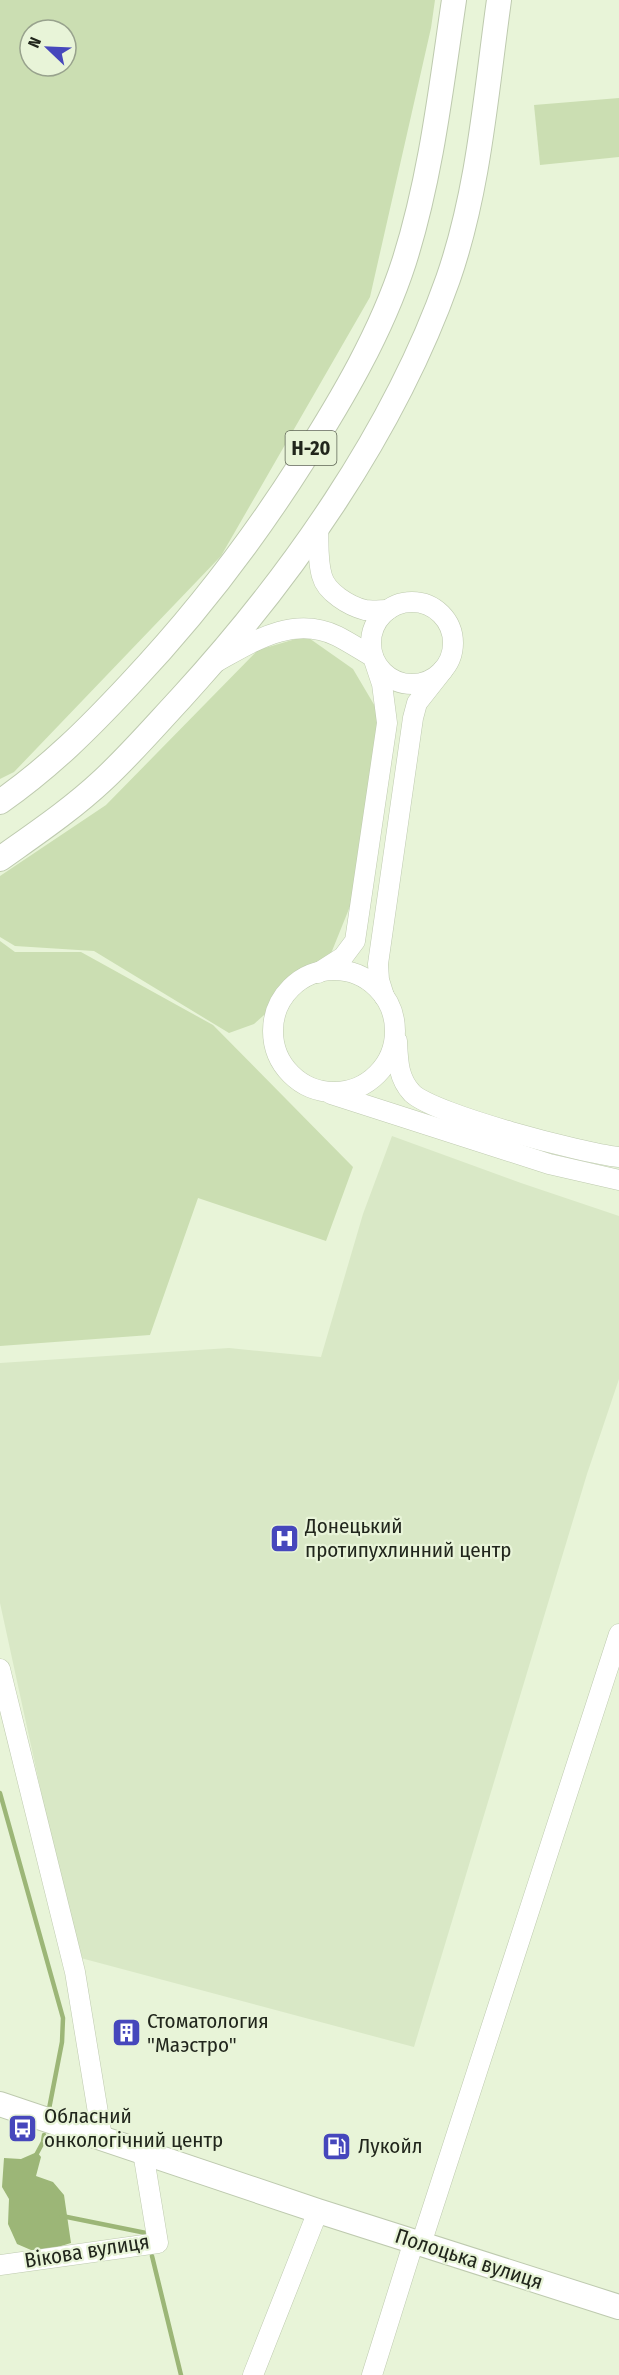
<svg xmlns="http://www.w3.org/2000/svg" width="619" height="2375" viewBox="0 0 619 2375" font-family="'Fira Sans Condensed',sans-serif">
  <rect width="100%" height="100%" fill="#e8f4d8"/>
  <polygon fill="#d9e8c6" points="392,1136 521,1183 619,1216 619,1379 587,1474 414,2047 77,1957 0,1603 0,1363 229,1348 321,1357 363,1214"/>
  <g fill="#cbdeb2" fill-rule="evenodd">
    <path d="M0 0H435L431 28 370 297 221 556 14 772 0 779ZM30 30H66V66H30Z"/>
    <polygon points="619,98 619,157 540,165 534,105"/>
    <polygon points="306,636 353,669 379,713 365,869 330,956 254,1024 229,1033 94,951 15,946 0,937 0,876 106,805 258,650"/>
    <polygon points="0,941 15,952 81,952 213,1025 353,1167 326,1241 198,1198 150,1335 0,1346"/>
  </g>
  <polygon fill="#9cb677" points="37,2152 41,2157 36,2176 53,2182 64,2195 71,2243 38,2253 17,2244 8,2224 9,2199 2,2187 4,2158 21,2159"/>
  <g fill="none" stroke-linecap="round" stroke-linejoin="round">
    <g stroke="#9cb677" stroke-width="4.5">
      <polyline points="0,1793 63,2018 62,2042 49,2109"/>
      <polyline points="35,2157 43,2142 44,2135"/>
      <polyline points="62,2216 146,2233"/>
      <polyline points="152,2256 181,2375"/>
    </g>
    <defs>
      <g id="minor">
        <path d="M318 524C319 541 317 560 322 576 326 592 349 606 365 610 372 611 381 610 388 610"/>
        <circle cx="412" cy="643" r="41"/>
        <path d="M218 661C254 641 294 615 337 636 349 642 361 650 373 657L382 684 387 723 355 941 343 957 318 973"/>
        <circle cx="334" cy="1031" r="61"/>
        <polyline points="384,996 379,980 378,964 413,718 417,703 443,670"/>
        <path d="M397 1041C398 1061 398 1078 412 1093 435 1115 583 1153 619 1157"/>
        <polyline points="331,1094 549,1164 619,1180"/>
        <polyline points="0,1669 75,1972 102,2137"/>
        <polyline points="421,2244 619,1634"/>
        <polyline points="0,2265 158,2243 143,2152"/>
        <polyline points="253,2375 318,2211"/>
        <polyline points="372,2375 414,2241"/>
      </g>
      <g id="major">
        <path d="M0 802C51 766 88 729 130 684 195 615 252 541 302 462 342 399 381 333 404 262 431 177 441 88 454 0"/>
        <path d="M0 859C35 834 71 810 103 780 130 755 155 726 181 698 290 579 394 432 448 279 479 190 486 93 499 0"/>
        <polyline points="0,2104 318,2211 619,2307"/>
      </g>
    </defs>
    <use href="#minor" stroke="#becaaf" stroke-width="21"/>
    <use href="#major" stroke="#becaaf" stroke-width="26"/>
    <use href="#minor" stroke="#fff" stroke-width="20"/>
    <use href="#major" stroke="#fff" stroke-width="24"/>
  </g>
  <defs>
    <symbol id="hospital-square" viewBox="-11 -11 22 22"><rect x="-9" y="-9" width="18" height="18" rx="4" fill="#4647bc" stroke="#e8f4d8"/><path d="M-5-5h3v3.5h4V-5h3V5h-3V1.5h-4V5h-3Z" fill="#fff"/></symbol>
    <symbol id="building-square" viewBox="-11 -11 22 22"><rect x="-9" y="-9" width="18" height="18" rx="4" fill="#4647bc" stroke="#e8f4d8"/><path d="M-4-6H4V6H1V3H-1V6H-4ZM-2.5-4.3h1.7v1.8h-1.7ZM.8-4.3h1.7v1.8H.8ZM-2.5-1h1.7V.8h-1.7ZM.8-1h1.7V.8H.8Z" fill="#fff"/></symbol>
    <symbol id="bus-square" viewBox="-11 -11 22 22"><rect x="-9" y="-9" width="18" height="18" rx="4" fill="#4647bc" stroke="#e8f4d8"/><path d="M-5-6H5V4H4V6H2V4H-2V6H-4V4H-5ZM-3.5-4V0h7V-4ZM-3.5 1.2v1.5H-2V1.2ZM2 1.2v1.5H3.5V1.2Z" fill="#fff"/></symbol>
    <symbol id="fuel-square" viewBox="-11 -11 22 22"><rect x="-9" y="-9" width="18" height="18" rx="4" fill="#4647bc" stroke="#e8f4d8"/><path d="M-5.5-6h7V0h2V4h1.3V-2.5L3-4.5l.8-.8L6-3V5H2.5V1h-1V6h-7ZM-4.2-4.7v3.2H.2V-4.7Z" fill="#fff"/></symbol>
  </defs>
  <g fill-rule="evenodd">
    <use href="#hospital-square" x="268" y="1522" width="33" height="33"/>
    <use href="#building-square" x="110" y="2016" width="33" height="33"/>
    <use href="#bus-square" x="6" y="2112" width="33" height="33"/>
    <use href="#fuel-square" x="320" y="2130" width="33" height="33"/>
  </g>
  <g text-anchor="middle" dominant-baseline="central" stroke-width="4.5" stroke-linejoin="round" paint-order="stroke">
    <rect fill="#e8f4d8" stroke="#5d6454" stroke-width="1.5" x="285.5" y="431" width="51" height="34" rx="4.5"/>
    <g font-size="20" font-weight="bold" fill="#21261c">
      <text x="311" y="448">Н-20</text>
    </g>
    <g font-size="21" fill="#21261c" stroke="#e8f4d8" text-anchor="start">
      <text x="305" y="1526">Донецький<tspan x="305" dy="24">протипухлинний центр</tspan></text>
      <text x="147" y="2021">Стоматология<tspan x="147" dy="24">"Маэстро"</tspan></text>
      <text x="44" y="2116">Обласний<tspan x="44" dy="24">онкологічний центр</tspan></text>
      <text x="358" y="2146">Лукойл</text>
    </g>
    <g font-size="21" fill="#21261c" stroke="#e8f4d8">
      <text transform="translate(87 2251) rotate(-9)">Вікова вулиця</text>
      <text transform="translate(469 2259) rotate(18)">Полоцька вулиця</text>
    </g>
  </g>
  <g transform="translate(48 48) rotate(293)"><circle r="28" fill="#e8f4d8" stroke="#98a28d" stroke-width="1.5"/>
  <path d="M0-4.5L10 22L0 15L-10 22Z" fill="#4647bc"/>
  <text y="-9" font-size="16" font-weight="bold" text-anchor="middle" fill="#21261c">N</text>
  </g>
</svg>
